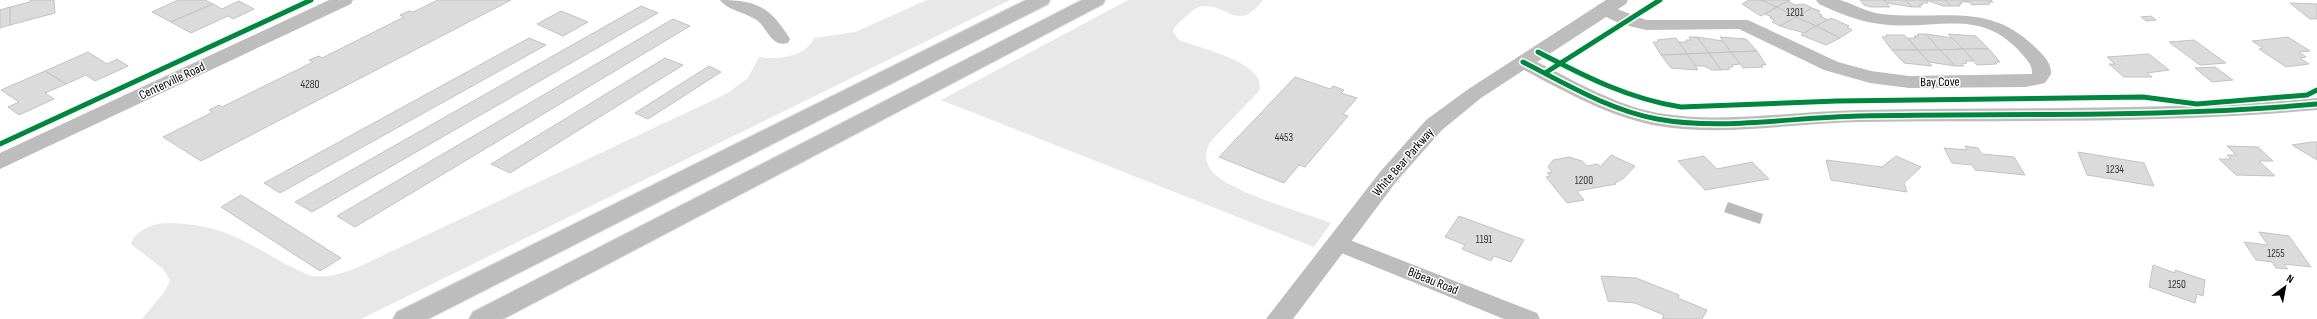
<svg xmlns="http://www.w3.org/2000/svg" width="2317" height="319" viewBox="0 0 2317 319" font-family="'Sofia Sans Condensed',sans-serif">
  <rect width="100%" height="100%" fill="#fff"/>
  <g fill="#e8e8e8">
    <path d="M927 0H1010L361 319H142L165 291 170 280 163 269 131 244C133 235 143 229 151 226 161 222 173 223 185 224 239 228 265 258 312 276 331 279 352 270 369 262L726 94 748 78 759 57C778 60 806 57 814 38L855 32Z"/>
    <path d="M1128 0H1263C1236 36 1226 0 1199 7 1193 9 1189 14 1184 18 1180 22 1174 26 1173 32L1179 40C1198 48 1269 63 1259 91L1211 141C1205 151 1204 160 1211 170 1226 191 1305 213 1331 223L1314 247 941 100Z"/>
  </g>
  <polygon fill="#bababa" points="1728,202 1763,214 1760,224 1724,212"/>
  <g fill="#dbdbdb" stroke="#c3c3c3">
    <polygon points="30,0 54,0 55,13 10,25 10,7 30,2"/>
    <polygon points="178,0 205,0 213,4 171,22 152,12"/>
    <polygon points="438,0 511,0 201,161 163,137 213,112 209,110 219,105 222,107 313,62 309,60 319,56 322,58 404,17 400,15 409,11 413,12"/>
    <polygon points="1749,0 1761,0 1777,7 1761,16 1742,4"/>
    <polygon points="1761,0 1790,0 1777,7"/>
    <polygon points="1860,0 1884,0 1890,7 1871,7 1864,5"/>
    <polygon points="1884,0 1906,0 1912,7 1887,3"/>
    <polygon points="1906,0 1926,0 1928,3 1921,3 1923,5 1919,5 1921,7 1912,7"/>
    <polygon points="1926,0 1945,0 1951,6 1943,6"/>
    <polygon points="1945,0 1967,0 1969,2 1960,2 1962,4 1958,4 1960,6 1951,6"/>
    <polygon points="1967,0 1991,0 1993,2 1988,2 1990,4 1972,5"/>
    <polygon points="239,1 254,9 233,19 228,16 191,33 171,22 213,4 222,9"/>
    <polygon points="1788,1 1795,5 1804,4 1812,8 1796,17 1777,7"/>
    <polygon points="2290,3 2317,4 2317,19 2310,19"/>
    <polygon points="641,6 658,13 312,212 295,202"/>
    <polygon points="10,7 10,25 0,28 0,10"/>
    <polygon points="1777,7 1796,17 1780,26 1772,22 1774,20 1770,18 1772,17 1765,14"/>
    <polygon points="1812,8 1820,11 1818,13 1822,15 1820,16 1828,20 1816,26 1796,17"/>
    <polygon points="561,11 588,22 563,36 537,24"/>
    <polygon points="2151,16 2156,20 2146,21 2141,17"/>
    <polygon points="1796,17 1816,26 1804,33 1780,26"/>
    <polygon points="1831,18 1849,26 1847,27 1852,30 1840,38 1816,26"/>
    <polygon points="673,19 690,26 355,227 337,216"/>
    <polygon points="1816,26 1840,38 1826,45 1801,35"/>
    <polygon points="1917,34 1926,34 1940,50 1918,50 1908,38 1916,38 1914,36 1919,36"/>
    <polygon points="1926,34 1952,38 1963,49 1940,50"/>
    <polygon points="1948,34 1976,36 1989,49 1963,49"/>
    <polygon points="1886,35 1904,35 1918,50 1892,50 1882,37 1887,37"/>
    <polygon points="1689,37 1697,37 1709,53 1687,54 1679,42 1687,42 1686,40 1691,40"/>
    <polygon points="1697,37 1723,41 1731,52 1709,53"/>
    <polygon points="1720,37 1746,39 1757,51 1731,52"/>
    <polygon points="2288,37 2310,51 2299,52 2306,57 2300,58 2309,64 2286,67 2259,49 2263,48 2252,41"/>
    <polygon points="529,38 546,45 280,193 264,183"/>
    <polygon points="1676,38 1687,54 1661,55 1653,42 1659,42 1657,40"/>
    <polygon points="2194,40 2226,63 2200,65 2169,42"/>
    <polygon points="1963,49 1989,49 2000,62 1995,62 1997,64 1977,65"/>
    <polygon points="1963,49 1974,61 1965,61 1967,63 1962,64 1964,66 1955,66 1940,50"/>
    <polygon points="1892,50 1918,50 1932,66 1904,63"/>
    <polygon points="1918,50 1940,50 1955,66 1929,62"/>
    <polygon points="1757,51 1766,65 1761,65 1763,67 1743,68 1731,52"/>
    <polygon points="88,52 107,64 117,59 128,66 95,81 86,75 66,84 45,71"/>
    <polygon points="1731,52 1740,64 1732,65 1733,67 1728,67 1730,69 1721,70 1709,53"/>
    <polygon points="1709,53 1721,70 1712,70 1704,66 1695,66 1687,54"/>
    <polygon points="1687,54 1698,70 1671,68 1661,55"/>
    <polygon points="2149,54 2169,70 2147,73 2152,77 2124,77 2109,64 2115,64 2107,57"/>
    <polygon points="665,58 683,65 510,173 491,164"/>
    <polygon points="709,66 721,72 648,119 635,113"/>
    <polygon points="2215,67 2233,80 2212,82 2195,68"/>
    <polygon points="45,71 66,84 45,93 54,99 19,115 8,107 19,102 1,90"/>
    <polygon points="1295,77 1330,89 1333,86 1344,90 1341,93 1357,98 1343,114 1348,116 1305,167 1299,165 1284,183 1219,157"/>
    <polygon points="2312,142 2317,142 2317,160 2292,145"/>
    <polygon points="1965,146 1978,148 1982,154 2014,157 2025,175 1975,170 1972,165 1952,163 1944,148 1967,150"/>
    <polygon points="2227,146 2258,147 2273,161 2259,161 2275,176 2236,175 2219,159 2231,159 2227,155 2236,155"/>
    <polygon points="2078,152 2144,163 2154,186 2087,175"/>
    <polygon points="1611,155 1635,166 1624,178 1615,183 1616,184 1577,191 1584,200 1567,203 1546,177 1550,176 1547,173 1552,172 1548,167 1553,160 1569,157 1582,161 1587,166 1598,164 1600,167"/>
    <polygon points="1704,156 1717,169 1752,162 1769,179 1705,190 1678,161"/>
    <polygon points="1896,156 1921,167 1904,183 1907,192 1831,180 1826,160 1882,167"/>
    <polygon points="241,195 341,258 320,271 221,207"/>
    <polygon points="1459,216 1524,240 1511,262 1494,256 1491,261 1462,249 1465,245 1445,237"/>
    <polygon points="2259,232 2289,236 2311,267 2284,264 2288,269 2276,268 2272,262 2256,260 2244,242 2268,245"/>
    <polygon points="2153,265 2175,273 2175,270 2205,280 2203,296 2197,294 2195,303 2149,287"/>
    <polygon points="1601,276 1636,278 1679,295 1678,298 1707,310 1702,319 1662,319 1664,315 1635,303 1608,301"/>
  </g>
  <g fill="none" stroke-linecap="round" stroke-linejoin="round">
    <defs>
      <g id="motorway">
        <polygon points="1026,0 1050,0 1048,4 428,319 393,319 397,312"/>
        <polygon points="1082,0 1105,0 1103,4 503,319 469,319 473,312"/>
      </g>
    </defs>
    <use href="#motorway" stroke="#dbdbdb" stroke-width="2"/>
    <g fill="#bdbdbd" fill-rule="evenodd">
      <path d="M720 0C757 0 770 7 790 39L788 43C771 47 769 31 758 21 747 13 727 10 720 0Z"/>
      <path d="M1816 0C1824 0 1833 0 1840 0 1854 4 1866 12 1881 14 1942 21 1988 0 2036 48 2043 55 2052 63 2051 74L2045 83 2026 87 1909 88 1870 83 1824 70 1739 29 1646 30 1621 24 1598 13 1595 9 1598 5 1604 4 1646 20H1748L1838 62 1871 71 1909 76 2032 74C2033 65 2026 59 2021 53 1979 5 1934 32 1880 24 1858 21 1838 13 1819 4Z"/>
      <polygon points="1337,235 1537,313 1540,319 1504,319 1329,248 1326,243 1329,238"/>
    </g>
    <g fill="#bdbdbd" fill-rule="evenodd">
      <polygon points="329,0 353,0 351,4 0,169 0,153"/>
      <path d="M1606 0H1628L1626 4 1537 62C1575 81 1615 105 1658 113 1725 124 1793 111 1860 110 2013 107 2165 111 2317 98V110C2165 124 2013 120 1860 122 1793 123 1725 137 1658 126 1610 117 1567 93 1524 70L1481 98 1442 130 1396 182 1293 319H1266L1380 172 1426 120 1467 90Z"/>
    </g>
    <use href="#motorway" fill="#bdbdbd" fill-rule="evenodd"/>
    <defs>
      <g id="cycleway">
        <path d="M1538 52C1584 76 1629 99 1681 107L1837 101 2143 97 2197 104 2307 95 2317 90"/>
        <path d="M1523 62C1566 84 1609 110 1657 119 1724 131 1792 117 1859 116 2013 113 2164 118 2317 104"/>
        <polyline points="1545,73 1660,0"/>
        <polyline points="0,144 311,0"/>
      </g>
    </defs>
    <use href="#cycleway" stroke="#fff" stroke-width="8"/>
    <use href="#cycleway" stroke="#00873e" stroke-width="5"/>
  </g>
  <g text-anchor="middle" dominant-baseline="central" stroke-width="3" stroke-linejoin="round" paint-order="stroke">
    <g font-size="11" fill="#373737">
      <text x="1795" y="12">1201</text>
      <text x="310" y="84">4280</text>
      <text x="1284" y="137">4453</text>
      <text x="2115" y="169">1234</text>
      <text x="1584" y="180">1200</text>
      <text x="1484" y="239">1191</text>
      <text x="2276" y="253">1255</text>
      <text x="2177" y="284">1250</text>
    </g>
    <g font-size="13" fill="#000" stroke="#fff">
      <text transform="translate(172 81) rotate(-25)">Centerville Road</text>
      <text transform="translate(1940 82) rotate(-1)">Bay Cove</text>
      <text transform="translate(1403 162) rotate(-49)">White Bear Parkway</text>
      <text transform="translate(1433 281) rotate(22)">Bibeau Road</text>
    </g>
  </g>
  <g transform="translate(2285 287) rotate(32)" stroke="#ffffff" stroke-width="3" paint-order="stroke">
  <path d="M0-3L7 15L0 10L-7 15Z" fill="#000000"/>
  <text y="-6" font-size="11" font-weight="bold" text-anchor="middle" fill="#000000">N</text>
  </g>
</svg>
